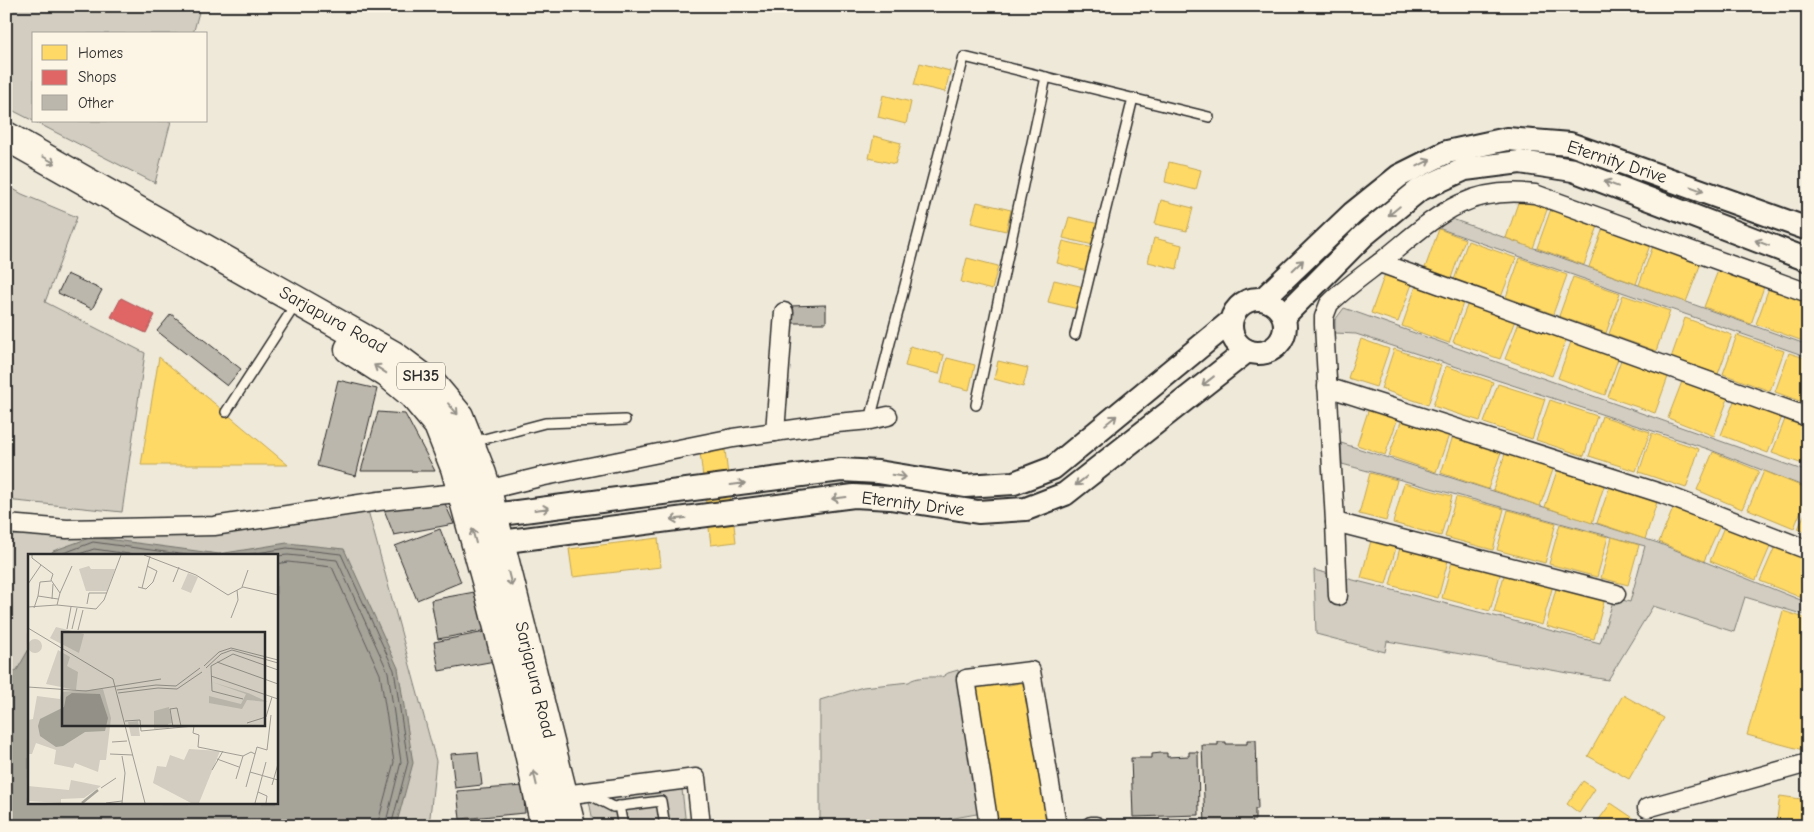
<svg xmlns="http://www.w3.org/2000/svg" width="1814" height="832" viewBox="0 0 1814 832" font-family="'Comic Neue',sans-serif">
  <rect width="100%" height="100%" fill="#efe9da"/>
  <filter id="ink" filterUnits="userSpaceOnUse"><feTurbulence type="fractalNoise" baseFrequency=".02" numOctaves="2"/><feDisplacementMap in="SourceGraphic" scale="10" xChannelSelector="R" yChannelSelector="G"/><feConvolveMatrix kernelMatrix="1 2 1 2 8 2 1 2 1" color-interpolation-filters="sRGB"/></filter>
  <g filter="url(#ink)">
    <g fill="#d2cdc0" stroke="#7e7c76" fill-rule="evenodd">
      <polygon points="6,6 176,6 199,12 193,34 34,34 34,121 171,121 155,183 6,107"/>
      <polygon points="6,185 22,194 77,217 45,302 145,353 122,512 6,500"/>
      <polygon points="1452,219 1808,345 1808,357 1438,228"/>
      <polygon points="1344,308 1808,472 1808,488 1708,449 1356,334 1335,333 1335,320"/>
      <polygon points="1341,443 1658,543 1808,603 1808,616 1745,597 1734,632 1653,606 1608,680 1387,641 1385,652 1316,634 1314,570 1600,643 1614,598 1630,602 1645,546 1342,464"/>
      <path d="M367 507 436 761 429 826H6V535L92 537ZM29 556H276V803H29Z"/>
      <path d="M958 670 982 813 949 819 950 826H820V700L863 687 909 682C915 676 933 677 942 677L948 673Z"/>
      <polygon points="682,789 686,826 594,826 589,801"/>
    </g>
    <polygon fill="#a6a399" stroke="#75736d" points="92,537 219,554 287,543 344,549 398,668 413,763 396,826 6,826 6,676 17,670 29,649 29,803 276,803 276,556 50,556 53,551"/>
    <g fill="#ffd966" stroke="#bfa554">
      <polygon points="920,63 950,71 945,92 914,85"/>
      <polygon points="883,95 911,102 906,124 878,117"/>
      <polygon points="874,136 901,143 895,164 869,158"/>
      <polygon points="1169,162 1201,170 1196,190 1165,182"/>
      <polygon points="1520,197 1548,207 1533,248 1506,238"/>
      <polygon points="1161,200 1193,208 1187,231 1155,224"/>
      <polygon points="977,202 1011,210 1006,231 971,223"/>
      <polygon points="1551,209 1598,226 1584,265 1537,248"/>
      <polygon points="1069,217 1099,224 1093,245 1063,238"/>
      <polygon points="1603,228 1650,245 1636,284 1589,267"/>
      <polygon points="1439,229 1465,239 1451,278 1425,268"/>
      <polygon points="1154,238 1182,245 1177,269 1148,262"/>
      <polygon points="1063,241 1093,248 1087,271 1057,263"/>
      <polygon points="1468,241 1516,258 1501,297 1454,280"/>
      <polygon points="1653,246 1701,263 1686,302 1639,285"/>
      <polygon points="967,258 998,266 992,290 961,282"/>
      <polygon points="1520,258 1567,275 1553,314 1506,297"/>
      <polygon points="1719,268 1765,284 1751,324 1704,307"/>
      <polygon points="1385,274 1412,284 1398,322 1371,313"/>
      <polygon points="1573,277 1620,293 1606,333 1559,316"/>
      <polygon points="1054,280 1084,287 1078,309 1048,302"/>
      <polygon points="1770,285 1808,298 1808,328 1803,341 1756,324"/>
      <polygon points="1416,286 1463,303 1449,343 1402,326"/>
      <polygon points="1623,295 1670,311 1656,351 1609,334"/>
      <polygon points="1468,303 1515,320 1500,359 1453,342"/>
      <polygon points="1685,318 1732,335 1718,374 1671,358"/>
      <polygon points="1520,320 1567,337 1552,376 1505,359"/>
      <polygon points="1737,335 1784,351 1770,391 1723,374"/>
      <polygon points="1361,339 1389,349 1376,387 1348,378"/>
      <polygon points="1572,339 1619,356 1605,395 1558,378"/>
      <polygon points="910,346 944,355 939,374 905,366"/>
      <polygon points="1394,349 1441,365 1428,405 1381,389"/>
      <polygon points="1789,353 1808,359 1808,404 1775,392"/>
      <polygon points="159,357 288,465 141,465"/>
      <polygon points="1622,357 1669,374 1655,413 1608,397"/>
      <polygon points="947,358 975,365 969,390 941,383"/>
      <polygon points="998,361 1028,368 1023,387 994,379"/>
      <polygon points="1446,366 1493,382 1480,421 1433,406"/>
      <polygon points="1683,379 1729,396 1714,436 1668,418"/>
      <polygon points="1498,384 1545,399 1532,439 1484,423"/>
      <polygon points="1736,396 1783,414 1768,453 1721,435"/>
      <polygon points="1550,400 1597,416 1584,456 1536,440"/>
      <polygon points="1370,405 1399,415 1385,455 1357,445"/>
      <polygon points="1787,414 1808,421 1808,466 1772,453"/>
      <polygon points="1403,416 1450,432 1436,472 1389,456"/>
      <polygon points="1602,416 1650,432 1636,471 1589,456"/>
      <polygon points="1454,433 1502,449 1488,489 1441,473"/>
      <polygon points="1652,433 1699,449 1686,488 1639,472"/>
      <polygon points="725,450 736,542 711,545 700,452"/>
      <polygon points="1506,451 1554,467 1540,506 1493,490"/>
      <polygon points="1713,452 1759,471 1742,509 1697,490"/>
      <polygon points="1558,468 1605,483 1592,523 1545,507"/>
      <polygon points="1764,471 1808,489 1808,494 1794,528 1748,509"/>
      <polygon points="1370,473 1397,480 1386,521 1359,514"/>
      <polygon points="1404,483 1452,496 1441,536 1393,523"/>
      <polygon points="1611,483 1658,499 1645,539 1597,523"/>
      <polygon points="1456,497 1504,509 1493,550 1445,537"/>
      <polygon points="1675,504 1721,523 1704,561 1659,542"/>
      <polygon points="1808,506 1808,533 1798,529"/>
      <polygon points="1508,510 1556,523 1545,563 1497,550"/>
      <polygon points="1726,522 1772,542 1756,580 1710,561"/>
      <polygon points="1560,524 1608,537 1597,577 1549,564"/>
      <polygon points="1372,537 1397,544 1386,584 1361,578"/>
      <polygon points="1612,537 1639,545 1628,585 1601,578"/>
      <polygon points="658,538 661,567 573,577 569,549"/>
      <polygon points="1777,542 1808,555 1807,600 1760,581"/>
      <polygon points="1401,544 1449,557 1438,598 1390,585"/>
      <polygon points="1453,558 1501,571 1490,611 1442,598"/>
      <polygon points="1505,572 1553,585 1542,625 1494,612"/>
      <polygon points="1557,585 1605,598 1594,639 1546,626"/>
      <polygon points="1783,611 1808,619 1808,735 1803,750 1747,735"/>
      <polygon points="1027,682 1051,826 997,826 974,687 1003,683 1004,686"/>
      <polygon points="1623,695 1664,718 1629,779 1588,756"/>
      <polygon points="1583,781 1595,789 1579,813 1567,804"/>
      <polygon points="1780,796 1808,800 1808,826 1776,826"/>
      <polygon points="1611,803 1645,826 1605,826 1598,821"/>
    </g>
    <polygon fill="#e06666" stroke="#aa5454" points="121,298 155,315 146,333 111,317"/>
    <g fill="none" stroke-linecap="round" stroke-linejoin="round">
      <g stroke="#5c5b57" stroke-width="1">
        <polyline points="56,556 93,542 194,556"/>
        <polyline points="73,556 94,549 143,556"/>
        <polyline points="239,556 287,548 341,554 394,670 408,762 391,826"/>
        <polyline points="276,556 288,555 337,560 388,672 401,762 385,826"/>
        <polyline points="276,564 288,562 332,567 380,674 394,762 377,826"/>
      </g>
    </g>
    <g fill="#bcb7ac" stroke="#2b2b2b">
      <polygon points="67,274 102,290 92,309 58,293"/>
      <polygon points="826,305 826,323 788,323 788,306"/>
      <polygon points="171,314 241,369 227,386 157,331"/>
      <polygon points="338,380 377,389 356,476 317,466"/>
      <polygon points="378,412 405,414 435,471 361,471"/>
      <polygon points="443,499 454,524 394,535 383,507"/>
      <polygon points="440,529 461,582 417,600 395,546"/>
      <polygon points="480,591 487,630 438,639 431,600"/>
      <polygon points="490,631 495,661 439,671 434,642"/>
      <polygon points="1247,740 1256,740 1258,809 1255,809 1255,820 1252,820 1253,826 1205,826 1202,745 1218,745 1218,742 1226,742 1226,744 1247,744"/>
      <polygon points="478,752 482,785 455,788 451,754"/>
      <polygon points="1189,752 1198,752 1199,815 1133,817 1131,758 1152,758 1152,754 1161,753 1167,753 1167,757 1189,756"/>
      <polygon points="523,786 525,813 460,819 457,791"/>
      <polygon points="530,821 530,826 464,826 464,822"/>
    </g>
    <g fill="none" stroke-linecap="round" stroke-linejoin="round">
      <defs>
        <g id="service">
          <polyline points="1075,335 1133,98"/>
          <polyline points="976,405 1046,77"/>
          <polyline points="226,412 290,313"/>
          <polyline points="870,420 964,57 1209,117"/>
          <polyline points="473,442 545,423 625,420"/>
          <polyline points="588,794 613,807 661,801 665,826"/>
          <polyline points="619,806 623,826"/>
        </g>
        <g id="minor">
          <polyline points="1380,263 1808,417"/>
          <polyline points="1327,387 1663,494 1808,550"/>
          <polyline points="775,432 784,312"/>
          <polyline points="1335,522 1338,596"/>
          <polyline points="6,524 67,529 214,526 379,501 487,490 540,477 733,438 837,423 870,420 888,416"/>
          <path d="M1616 594 1335 522 1324 325V317L1329 304C1345 288 1365 274 1383 260 1434 219 1464 185 1535 194L1808 293"/>
          <polyline points="564,795 696,778 701,826"/>
          <polyline points="1647,808 1808,763"/>
          <polyline points="989,826 966,679 1031,671 1057,826"/>
          <polyline points="1091,826 1096,826"/>
        </g>
        <g id="tertiary">
          <circle cx="1258" cy="326" r="27"/>
          <polyline points="1263,299 1353,213 1399,176 1447,152 1507,139 1570,144 1808,229"/>
          <polyline points="1284,316 1363,236 1419,190 1465,169 1520,162 1573,170 1808,260"/>
          <polyline points="493,515 841,470 878,472 965,486 1014,483 1053,468 1230,322"/>
          <polyline points="500,542 854,496 890,498 978,512 1026,509 1065,494 1247,351"/>
        </g>
        <g id="primary">
          <polyline points="6,136 393,355 433,385 459,416 482,474 487,490 571,826"/>
          <polyline points="349,349 388,374 413,395 438,425 455,468 488,588 524,730 545,826"/>
        </g>
      </defs>
      <use href="#service" stroke="#2b2b2b" stroke-width="12"/>
      <use href="#minor" stroke="#2b2b2b" stroke-width="21"/>
      <use href="#tertiary" stroke="#2b2b2b" stroke-width="26"/>
      <use href="#primary" stroke="#2b2b2b" stroke-width="31"/>
      <use href="#service" stroke="#fcf5e5" stroke-width="9"/>
      <use href="#minor" stroke="#fcf5e5" stroke-width="18"/>
      <use href="#tertiary" stroke="#fcf5e5" stroke-width="22"/>
      <use href="#primary" stroke="#fcf5e5" stroke-width="28"/>
    </g>
    <defs><path id="oneway-shaft" d="M-6 0H5M1.5-3L5.5 0L1.5 3" fill="none" stroke-width="1.6" stroke-linecap="round" stroke-linejoin="round" transform="scale(1.25)"/></defs>
    <g stroke="#949088">
      <use href="#oneway-shaft" transform="translate(49 160) rotate(30)"/>
      <use href="#oneway-shaft" transform="translate(1424 163) rotate(-27)"/>
      <use href="#oneway-shaft" transform="translate(1611 184) rotate(-159)"/>
      <use href="#oneway-shaft" transform="translate(1697 189) rotate(20)"/>
      <use href="#oneway-shaft" transform="translate(1394 211) rotate(141)"/>
      <use href="#oneway-shaft" transform="translate(1762 243) rotate(-159)"/>
      <use href="#oneway-shaft" transform="translate(1298 265) rotate(-44)"/>
      <use href="#oneway-shaft" transform="translate(380 369) rotate(-147)"/>
      <use href="#oneway-shaft" transform="translate(1208 381) rotate(142)"/>
      <use href="#oneway-shaft" transform="translate(453 409) rotate(49)"/>
      <use href="#oneway-shaft" transform="translate(1111 420) rotate(-39)"/>
      <use href="#oneway-shaft" transform="translate(899 476) rotate(9)"/>
      <use href="#oneway-shaft" transform="translate(1081 481) rotate(142)"/>
      <use href="#oneway-shaft" transform="translate(738 484) rotate(-7)"/>
      <use href="#oneway-shaft" transform="translate(839 498) rotate(173)"/>
      <use href="#oneway-shaft" transform="translate(542 509) rotate(-7)"/>
      <use href="#oneway-shaft" transform="translate(678 519) rotate(173)"/>
      <use href="#oneway-shaft" transform="translate(474 536) rotate(-105)"/>
      <use href="#oneway-shaft" transform="translate(510 579) rotate(76)"/>
      <use href="#oneway-shaft" transform="translate(535 778) rotate(-103)"/>
    </g>
  </g>
  <g text-anchor="middle" dominant-baseline="central" stroke-width="5" stroke-linejoin="round" paint-order="stroke">
    <rect fill="#fcf5e5" stroke="#6a6863" stroke-width="1" x="397" y="362.5" width="48" height="27" rx="4"/>
    <g font-size="16" font-weight="bold" fill="#2b2b2b">
      <text x="421" y="376">SH35</text>
    </g>
    <g font-size="18" fill="#2b2b2b" stroke="#fcf5e5">
      <text transform="translate(1617 162) rotate(18)">Eternity Drive</text>
      <text transform="translate(333 320) rotate(29)">Sarjapura Road</text>
      <text transform="translate(913 504) rotate(7)">Eternity Drive</text>
      <text transform="translate(535 680) rotate(76)">Sarjapura Road</text>
    </g>
  </g>
  <g transform="translate(28 554)">
    <rect width="250" height="250" fill="#efe9da"/>
    <path d="M61 12 63 15H87L79 37H58L51 15ZM160 19 170 23 163 39 153 35ZM28 73 56 80 51 99 22 84ZM0 92a7 7 0 1 1 14 0a7 7 0 1 1-14 0ZM30 96 42 103 39 112 50 118 48 136 18 130ZM184 128 220 139 240 148 219 146 214 155 181 149V142L213 150 218 140ZM75 135 83 164 78 206H72L70 218 47 209 45 214 26 210 28 196 8 189 4 200H0V166L5 165 9 142 32 145 33 138ZM141 153 144 169 140 170 141 174 126 175V157ZM110 167 112 182H103L100 168ZM161 195 192 197 171 249H163L125 229 129 212 138 213 142 201 156 206ZM43 226 73 232 56 244 33 245V249L0 247V232L41 236Z" fill="#d2cdc0"/>
    <path d="M44 139 72 140 80 164 77 177 57 178 35 192 28 193 12 182 10 172 12 165 36 153 38 143Z" fill="#a6a399"/>
    <path fill="none" stroke="#a6a399" stroke-width="2.5" d="M54 249 70 236"/>
    <path fill="none" stroke="#a19d94" stroke-width="1" d="M4 1V4L25 20 23 26 32 39 29 51M116 1 168 21 200 41 215 33 250 41M145 28 151 13M0 30 13 11M110 33 118 35 125 28 129 17 119 12M214 33 220 16M114 34 122 2M32 39 44 12M10 42 12 28 23 27M24 45 25 30M59 50 61 39H79M0 53 29 51 68 55 76 46 93 1M6 54 10 42 30 45M203 64 210 46 209 36M0 74 85 125 117 249M39 75 43 53M44 75 49 54M50 76 55 56M189 108 250 130M176 112 191 98 203 94 250 106M178 114 193 100 204 96 250 109M183 122 250 145M0 133 58 137 133 125M89 136 128 131 148 132 172 114M90 139 130 134 149 135 174 118M215 145 184 137 183 112 205 100 250 116M149 154 153 172 145 173 142 155ZM97 167 112 166 113 177 166 172 165 179 171 181 170 193 215 202 223 198 227 200M219 169 238 163 244 143M84 188 99 187M82 200 105 201M189 205 211 213M184 216 195 197M222 218 250 226M208 225 215 202M244 231 250 210M218 233 229 193 239 196 243 161M73 234 88 224M230 238 239 242 238 249M78 249 94 247M94 249 97 219 94 202M227 249 238 208"/>
    <path fill="#2b2b2b" fill-opacity="0.15" stroke="#2b2b2b" stroke-width="2.5" d="M34 78H237V172H34Z"/>
    <rect width="250" height="250" fill="none" stroke="#2b2b2b" stroke-width="2.5"/>
  </g>
  <rect width="1814" height="832" fill="none" stroke="#fcf5e5" stroke-width="25"/>
  <rect x="12" y="12" width="1789" height="807" fill="none" stroke="#2b2b2b" stroke-width="2" filter="url(#ink)"/>
  <rect x="32" y="32" width="175" height="90" fill="#fcf5e5" stroke="#a8a49b"/>
  <rect x="42" y="45" width="25" height="15" fill="#ffd966" stroke="#a8a49b"/>
  <text x="78" y="58" font-size="15" fill="#2b2b2b">Homes</text>
  <rect x="42" y="70" width="25" height="15" fill="#e06666" stroke="#a8a49b"/>
  <text x="78" y="82" font-size="15" fill="#2b2b2b">Shops</text>
  <rect x="42" y="95" width="25" height="15" fill="#bcb7ac" stroke="#a8a49b"/>
  <text x="78" y="108" font-size="15" fill="#2b2b2b">Other</text>
</svg>
